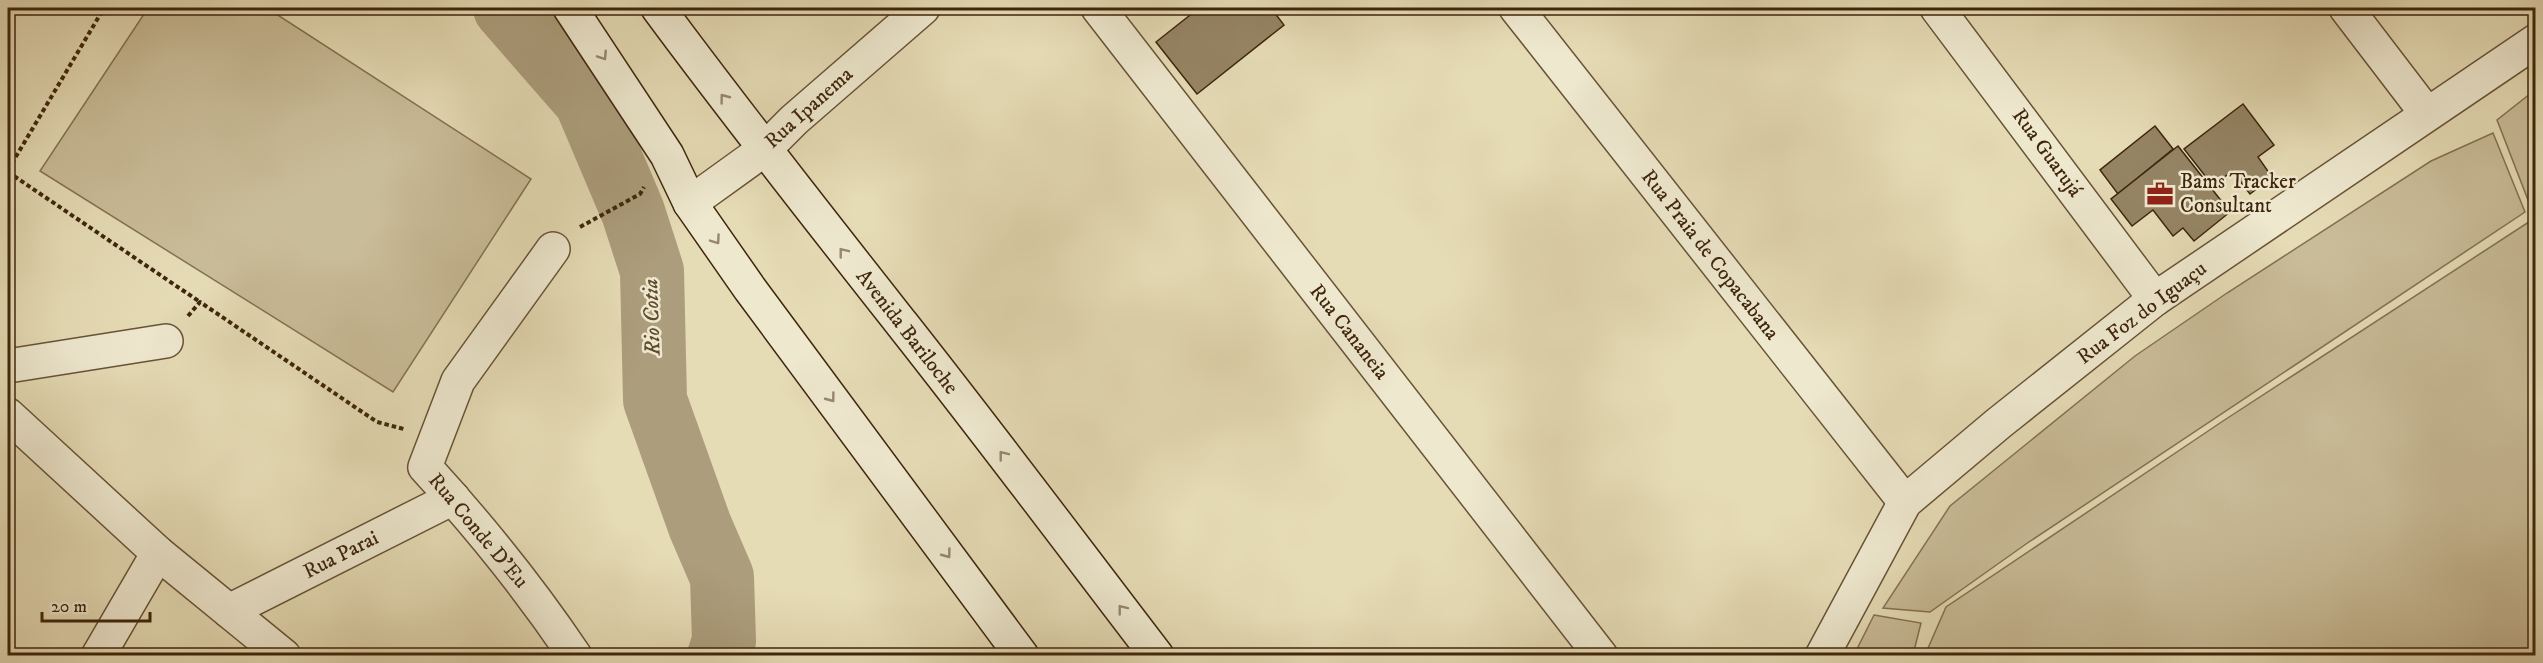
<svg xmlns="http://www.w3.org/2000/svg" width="2543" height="663" viewBox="0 0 2543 663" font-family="'IM FELL DW Pica',serif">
  <rect width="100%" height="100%" fill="#e5dbb5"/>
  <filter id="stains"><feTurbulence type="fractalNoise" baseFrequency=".00333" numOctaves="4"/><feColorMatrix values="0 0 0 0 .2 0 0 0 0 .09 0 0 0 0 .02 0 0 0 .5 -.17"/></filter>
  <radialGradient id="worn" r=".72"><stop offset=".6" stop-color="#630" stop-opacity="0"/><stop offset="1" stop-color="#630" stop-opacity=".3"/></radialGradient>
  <g fill="#c9bc98" stroke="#847152" stroke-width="1.5">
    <polygon points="148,8 267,8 531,179 393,392 40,171"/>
    <polygon points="2535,90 2536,201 2530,205 2497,120"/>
    <polygon points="2493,133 2525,212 2026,544 1930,612 1883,608 1950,506 2135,356 2227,293 2431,161"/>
    <polygon points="2535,218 2535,655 1925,655 1946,607 2223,421"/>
    <polygon points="1874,615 1921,623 1913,655 1854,655"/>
  </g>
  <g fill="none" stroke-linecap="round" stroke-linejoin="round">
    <polyline stroke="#ac9d7c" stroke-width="64" points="505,8 586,101 633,212 652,271 655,400 700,526 722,577 724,641 719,656"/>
  </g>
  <g fill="#958464" stroke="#3e260c" stroke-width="1.5">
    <polygon points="1199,8 1271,8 1284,25 1197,94 1156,42"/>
    <polygon points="2243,104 2274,145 2258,157 2272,177 2250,194 2232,171 2213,186 2184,149"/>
    <polygon points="2155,126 2173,149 2118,194 2100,170"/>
    <polygon points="2178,146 2230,212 2194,241 2183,228 2173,236 2153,210 2132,226 2111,199"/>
  </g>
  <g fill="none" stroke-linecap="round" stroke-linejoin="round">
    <defs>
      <g id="street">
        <polyline points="1098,8 1601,656"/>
        <polyline points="1516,8 1905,502"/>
        <polyline points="1937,8 2155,299"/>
        <polyline points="2346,8 2427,114"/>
        <polyline points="690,203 765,149 794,120 923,8"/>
        <path d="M553 249 458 381 425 467C479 526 530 589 575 656"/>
        <polyline points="8,366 166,341"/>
        <polyline points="8,415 158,553 284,656"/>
        <polyline points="229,611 453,498"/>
        <polyline points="98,656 158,553"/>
        <polyline points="1822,656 1905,502 1999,423 2155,299 2536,41"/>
      </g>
      <g id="secondary">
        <polyline points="570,8 667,155 690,203 750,289 1022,656"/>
        <path d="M658 8C737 115 820 220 902 324 989 434 1072 545 1157 656"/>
      </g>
    </defs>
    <use href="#street" stroke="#685336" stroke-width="36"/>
    <use href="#secondary" stroke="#3e260c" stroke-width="36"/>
    <g stroke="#3e260c" stroke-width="4" stroke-dasharray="4.5 3" stroke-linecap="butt">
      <polyline points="8,170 104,8"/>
      <polyline points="8,172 200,302"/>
      <polyline points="580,227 640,194 644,187"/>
      <polyline points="188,316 200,302 377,422 404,429"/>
    </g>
    <use href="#street" stroke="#eee8cf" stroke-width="33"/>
    <use href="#secondary" stroke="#eee8cf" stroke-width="33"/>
  </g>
  <defs><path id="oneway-chevron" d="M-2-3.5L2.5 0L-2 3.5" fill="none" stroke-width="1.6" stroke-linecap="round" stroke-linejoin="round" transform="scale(1.5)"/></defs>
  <g stroke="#96876e">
    <use href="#oneway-chevron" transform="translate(603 56) rotate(57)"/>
    <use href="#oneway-chevron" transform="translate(724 98) rotate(-127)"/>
    <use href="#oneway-chevron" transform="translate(716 240) rotate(55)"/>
    <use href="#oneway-chevron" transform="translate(843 252) rotate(-128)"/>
    <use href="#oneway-chevron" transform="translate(831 398) rotate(53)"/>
    <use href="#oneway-chevron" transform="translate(1003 455) rotate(-128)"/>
    <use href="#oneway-chevron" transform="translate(947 554) rotate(53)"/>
    <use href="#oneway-chevron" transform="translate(1122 609) rotate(-128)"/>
  </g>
  <defs>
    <symbol id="office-bare" viewBox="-9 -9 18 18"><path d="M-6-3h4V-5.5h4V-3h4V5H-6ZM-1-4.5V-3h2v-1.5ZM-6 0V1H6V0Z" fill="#8f2418" stroke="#eee8cf" stroke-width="2.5" paint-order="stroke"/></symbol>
  </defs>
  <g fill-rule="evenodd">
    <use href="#office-bare" x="2141" y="175" width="38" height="38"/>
  </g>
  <g text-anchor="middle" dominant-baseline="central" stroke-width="5" stroke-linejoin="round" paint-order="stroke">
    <g font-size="21" fill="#3e260c" stroke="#eee8cf">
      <text transform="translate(809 108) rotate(-42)">Rua Ipanema</text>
      <text transform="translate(2047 153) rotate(54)">Rua Guarujá</text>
      <text transform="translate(1710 255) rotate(52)">Rua Praia de Copacabana</text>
      <text transform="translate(2142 313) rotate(-37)">Rua Foz do Iguaçu</text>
      <text transform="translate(907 332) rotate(52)">Avenida Bariloche</text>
      <text transform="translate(1349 332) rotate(52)">Rua Cananeia</text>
      <text transform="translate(478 531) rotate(50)">Rua Conde D'Eu</text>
      <text transform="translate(341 555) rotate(-27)">Rua Parai</text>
    </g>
    <g font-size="21" fill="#3e260c" stroke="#eee8cf" text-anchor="start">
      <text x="2180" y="182">Bams Tracker<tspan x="2180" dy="24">Consultant</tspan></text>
    </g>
    <g font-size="22" font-style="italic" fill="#5f4a2e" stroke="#eee8cf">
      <text transform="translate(652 317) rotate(-92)">Rio Cotia</text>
    </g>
  </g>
  <rect width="2543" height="663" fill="none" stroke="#e5dbb5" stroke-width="30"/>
  <rect x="9" y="9" width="2525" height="645" fill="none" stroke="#3e260c" stroke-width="3"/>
  <rect x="15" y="15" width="2513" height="633" fill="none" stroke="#3e260c" stroke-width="1.5"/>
  <path d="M42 612v9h108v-9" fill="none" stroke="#3e260c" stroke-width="3"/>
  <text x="51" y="612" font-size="18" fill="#3e260c" stroke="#eee8cf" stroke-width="4.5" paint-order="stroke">20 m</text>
  <rect width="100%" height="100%" filter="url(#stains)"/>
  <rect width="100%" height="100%" fill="url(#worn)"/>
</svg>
